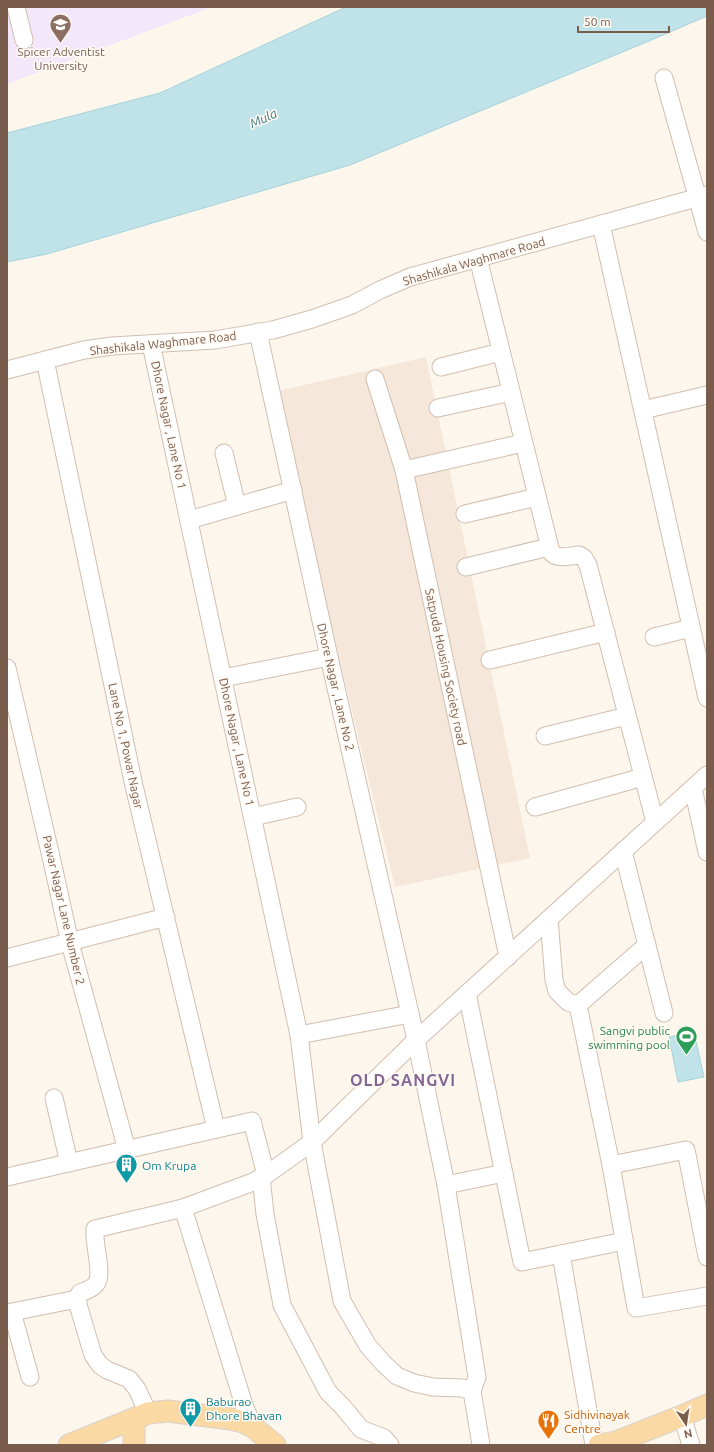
<svg xmlns="http://www.w3.org/2000/svg" width="714" height="1452" viewBox="0 0 714 1452" font-family="Ubuntu,sans-serif">
  <rect width="100%" height="100%" fill="#fdf6ec"/>
  <polygon fill="#f5e8da" points="426,357 530,858 395,887 274,392"/>
  <polygon fill="#f3e8fa" points="7,7 212,7 7,84"/>
  <g fill="#bfe3e8" stroke="#a5d3da">
    <polygon points="346,7 707,7 707,16 649,41 350,165 47,254 7,262 7,133 160,93"/>
    <polygon points="694,1032 704,1077 678,1082 669,1037"/>
  </g>
  <g fill="none" stroke-linecap="round" stroke-linejoin="round">
    <defs>
      <g id="minor">
        <polyline points="16,7 24,40"/>
        <polyline points="664,78 707,232"/>
        <polyline points="601,224 707,698"/>
        <path d="M478 258 551 552C557 560 569 556 579 555L584 558 588 565 655 822"/>
        <polyline points="258,332 329,657 416,1040 446,1185 477,1377 472,1391"/>
        <polyline points="151,344 299,1035 312,1142 342,1301 368,1346 384,1364 397,1376 414,1383 433,1387 462,1388 472,1391 481,1445"/>
        <polyline points="45,360 134,786 216,1129"/>
        <polyline points="441,367 501,352"/>
        <polyline points="7,370 84,350 112,346 215,340 273,330 312,319 352,305 380,290 410,277 707,195"/>
        <polyline points="375,379 404,470 508,957"/>
        <polyline points="438,408 511,392"/>
        <polyline points="643,410 707,395"/>
        <polyline points="224,453 237,506"/>
        <polyline points="404,470 523,443"/>
        <polyline points="465,514 537,497"/>
        <polyline points="189,520 293,490"/>
        <polyline points="466,567 549,547"/>
        <polyline points="654,637 691,628"/>
        <polyline points="490,660 606,632"/>
        <polyline points="7,668 52,861 70,943 127,1150"/>
        <polyline points="223,678 329,657"/>
        <polyline points="545,736 627,716"/>
        <polyline points="693,788 707,852"/>
        <polyline points="535,807 643,777"/>
        <polyline points="253,817 297,807"/>
        <polyline points="623,851 664,1013"/>
        <polyline points="549,919 554,980 557,991 568,1002 578,1005"/>
        <polyline points="7,958 166,917"/>
        <polyline points="467,993 522,1262 624,1241"/>
        <polyline points="578,1005 611,1165 636,1308 707,1296"/>
        <polyline points="578,1005 647,945"/>
        <polyline points="299,1035 410,1014"/>
        <polyline points="54,1098 69,1163"/>
        <polyline points="611,1165 686,1150 707,1257"/>
        <polyline points="7,1177 252,1121 266,1175"/>
        <polyline points="261,1177 265,1214 282,1305 328,1392 343,1407 361,1429 384,1438 390,1445"/>
        <polyline points="446,1185 504,1173"/>
        <polyline points="183,1208 244,1405 253,1427"/>
        <polyline points="561,1254 594,1445"/>
        <polyline points="30,1377 12,1312 77,1299"/>
        <path d="M148 1413 137 1389 129 1379 107 1370 100 1365 93 1355 79 1308 77 1299 80 1293C85 1291 92 1289 96 1284 104 1274 93 1243 95 1229L183 1208 253 1182 266 1175 312 1142 416 1040 707 775"/>
        <polyline points="682,1416 691,1445"/>
      </g>
      <g id="major">
        <polyline points="134,1419 134,1445"/>
        <polyline points="69,1445 148,1413 168,1411 231,1419 243,1422 253,1427 275,1445"/>
        <polyline points="599,1445 616,1442 682,1416 707,1405"/>
      </g>
    </defs>
    <use href="#minor" stroke="#d1beb0" stroke-width="19"/>
    <use href="#major" stroke="#dad1cd" stroke-width="23"/>
    <use href="#minor" stroke="#fff" stroke-width="17"/>
    <use href="#major" stroke="#fbd9a5" stroke-width="21"/>
  </g>
  <defs>
    <symbol id="university-pin" viewBox="-11 -11 22 30"><path d="M0 17L-7.5 6A9.5 9.5 0 1 1 7.5 6Z" fill="#8d6e63" stroke="#fffaf3"/><path d="M0-5L7-2L0 1L-7-2ZM-4 1L0 2.5L4 1V4Q0 6-4 4Z" fill="#fff"/></symbol>
    <symbol id="stadium-pin" viewBox="-11 -11 22 30"><path d="M0 17L-7.5 6A9.5 9.5 0 1 1 7.5 6Z" fill="#2e9e5b" stroke="#fffaf3"/><path d="M0-5a6.5 5 0 1 0 0 10a6.5 5 0 1 0 0-10ZM-3.5-1.8h7v3.6h-7Z" fill="#fff"/></symbol>
    <symbol id="building-pin" viewBox="-11 -11 22 30"><path d="M0 17L-7.5 6A9.5 9.5 0 1 1 7.5 6Z" fill="#0f9aa8" stroke="#fffaf3"/><path d="M-4-6H4V6H1V3H-1V6H-4ZM-2.5-4.3h1.7v1.8h-1.7ZM.8-4.3h1.7v1.8H.8ZM-2.5-1h1.7V.8h-1.7ZM.8-1h1.7V.8H.8Z" fill="#fff"/></symbol>
    <symbol id="restaurant-pin" viewBox="-11 -11 22 30"><path d="M0 17L-7.5 6A9.5 9.5 0 1 1 7.5 6Z" fill="#e8710a" stroke="#fffaf3"/><path d="M-5-6h1v4h1v-4h1v4h1v-4h1v5L-1.5 .5V6h-2V.5L-5-1ZM5-6V6H3V1.5H1.5Q1.5-4 5-6Z" fill="#fff"/></symbol>
  </defs>
  <g fill-rule="evenodd">
    <use href="#university-pin" x="48" y="12" width="25" height="34"/>
    <use href="#stadium-pin" x="674" y="1024" width="25" height="34"/>
    <use href="#building-pin" x="114" y="1152" width="25" height="34"/>
    <use href="#building-pin" x="178" y="1396" width="25" height="34"/>
    <use href="#restaurant-pin" x="536" y="1408" width="25" height="34"/>
  </g>
  <g text-anchor="middle" dominant-baseline="central" stroke-width="3" stroke-linejoin="round" paint-order="stroke">
    <g font-size="12" fill="#785e54" stroke="#fffaf3">
      <text x="61" y="51">Spicer Adventist<tspan x="61" dy="14">University</tspan></text>
    </g>
    <g font-size="12" fill="#7a5c4d" stroke="#fffaf3">
      <text transform="translate(474 261) rotate(-16)">Shashikala Waghmare Road</text>
      <text transform="translate(163 343) rotate(-6)">Shashikala Waghmare Road</text>
      <text transform="translate(169 425) rotate(78)">Dhore Nagar , Lane No 1</text>
      <text transform="translate(446 667) rotate(78)">Satpuda Housing Society road</text>
      <text transform="translate(336 687) rotate(77)">Dhore Nagar , Lane No 2</text>
      <text transform="translate(237 742) rotate(78)">Dhore Nagar , Lane No 1</text>
      <text transform="translate(126 746) rotate(78)">Lane No 1, Powar Nagar</text>
      <text transform="translate(64 910) rotate(77)">Pawar Nagar Lane Number 2</text>
    </g>
    <g font-size="12" fill="#27864d" stroke="#fffaf3" text-anchor="end">
      <text x="670" y="1030">Sangvi public<tspan x="670" dy="14">swimming pool</tspan></text>
    </g>
    <g font-size="12" fill="#0d838f" stroke="#fffaf3" text-anchor="start">
      <text x="142" y="1165">Om Krupa</text>
      <text x="206" y="1401">Baburao<tspan x="206" dy="14">Dhore Bhavan</tspan></text>
    </g>
    <g font-size="12" fill="#c56008" stroke="#fffaf3" text-anchor="start">
      <text x="564" y="1414">Sidhivinayak<tspan x="564" dy="14">Centre</tspan></text>
    </g>
    <g font-size="13" font-style="italic" fill="#437c86" stroke="#fffaf3">
      <text transform="translate(263 118) rotate(-25)">Mula</text>
    </g>
    <g font-size="16" font-weight="bold" letter-spacing="1" fill="#846695" stroke="#fffaf3">
      <text x="403" y="1080">OLD SANGVI</text>
    </g>
  </g>
  <rect width="714" height="1452" fill="none" stroke="#7a5c4d" stroke-width="16"/>
  <g transform="translate(686 1424) rotate(167)" stroke="#fffaf3" stroke-width="3" paint-order="stroke">
  <path d="M0-3L7 15L0 10L-7 15Z" fill="#7a5c4d"/>
  <text y="-6" font-size="11" font-weight="bold" text-anchor="middle" fill="#7a5c4d">N</text>
  </g>
  <path d="M578 26v6h91v-6" fill="none" stroke="#7a5c4d" stroke-width="2"/>
  <text x="584" y="26" font-size="12" fill="#7a5c4d" stroke="#fffaf3" stroke-width="3" paint-order="stroke">50 m</text>
</svg>
